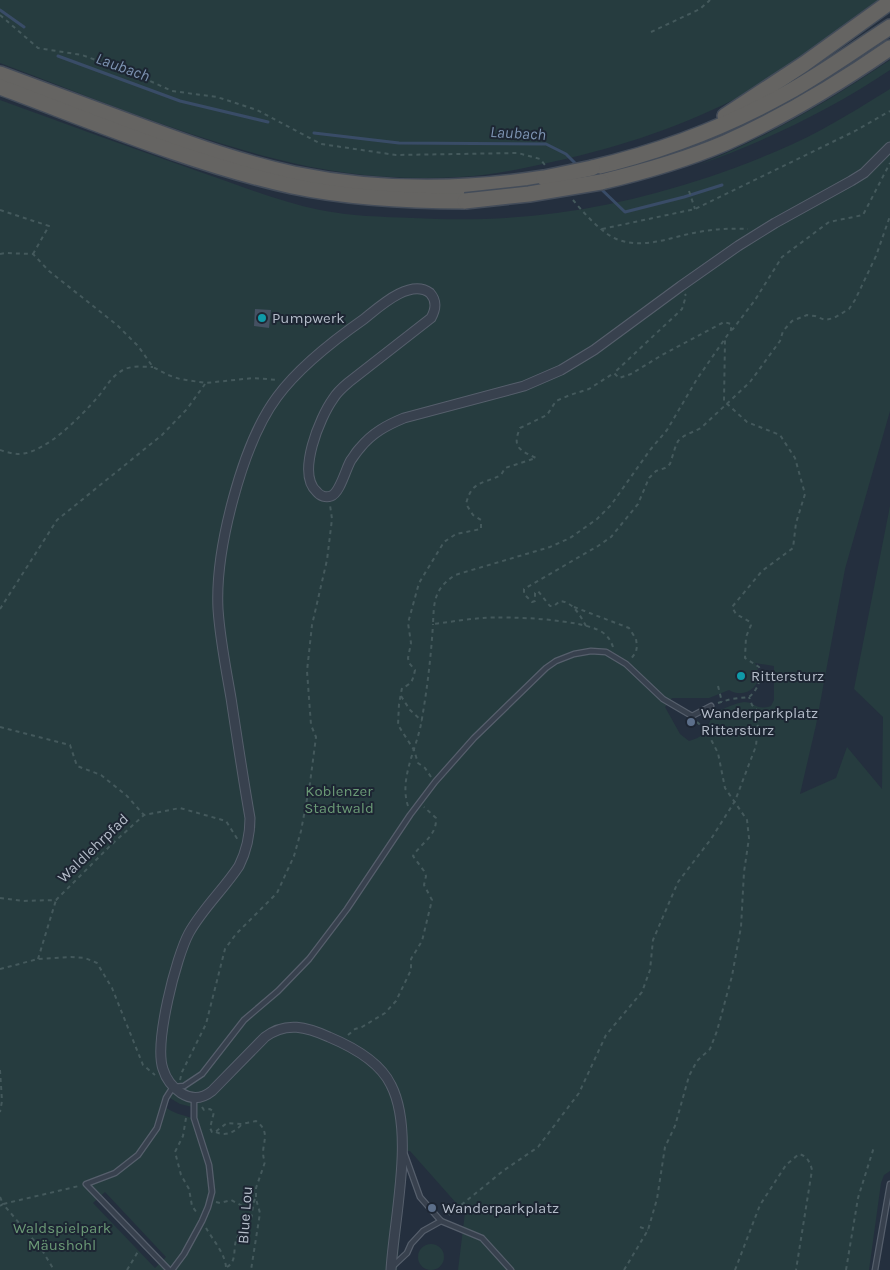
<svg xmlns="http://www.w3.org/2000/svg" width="890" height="1270" viewBox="0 0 890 1270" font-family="Karla,sans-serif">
  <rect width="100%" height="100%" fill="#242f3e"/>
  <g fill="#263c3f" fill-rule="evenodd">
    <path d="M0 0H878C833 33 784 74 735 99 674 130 609 150 543 164 515 170 487 176 459 177 397 181 332 174 272 158 179 134 90 97 0 63Z"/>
    <path d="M890 60V70C830 110 766 141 698 165 766 138 829 101 890 60Z"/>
    <path d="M890 89V411L845 569 816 725 800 794 836 778 847 747 882 789 883 717 854 689 890 506V1171L884 1175 881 1183 869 1270H458L465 1213 410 1151H407L397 1270H0V100C68 125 135 149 203 173 241 186 280 202 320 210 351 216 382 217 413 218 517 224 610 210 709 177 747 164 785 149 821 130 845 117 867 103 890 89ZM755 663 774 666V700L771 706C756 711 755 702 744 702 734 703 722 710 713 713 707 729 707 736 689 741L680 734 665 707 672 698H709L729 690C748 701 767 681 755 663ZM170 1098 180 1104 192 1107V1118C182 1115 173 1113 165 1107ZM105 1192 166 1257 155 1268 93 1203Z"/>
    <circle cx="431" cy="1257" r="13"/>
  </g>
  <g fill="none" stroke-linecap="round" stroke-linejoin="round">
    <g stroke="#394c67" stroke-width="3">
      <polyline points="0,10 24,27"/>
      <polyline points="58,56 180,101 268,122"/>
      <polyline points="314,133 399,143 546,144 566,154 578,166"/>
      <polyline points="600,188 625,212 684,197 722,185"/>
    </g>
  </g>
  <polygon fill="#455162" points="255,309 271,310 269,328 254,326"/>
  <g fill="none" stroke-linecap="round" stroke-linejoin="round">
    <defs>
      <g id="service">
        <polyline points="405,1155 420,1197 441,1221 482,1238 511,1270"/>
        <polyline points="392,1267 407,1253 411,1244 423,1231 441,1221"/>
        <polyline points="169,1270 86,1184 115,1173 138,1155 157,1128 166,1098 173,1087 184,1086 202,1074 244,1020 278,991 309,959 347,909 410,815 435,782 474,738 546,668 556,661 574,654 591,651 606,652 626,664 663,699 692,716 711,706"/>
        <polyline points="172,1270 184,1254 202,1221 208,1207 212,1192 209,1165 194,1118 194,1098"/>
        <polyline points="875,1270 890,1184"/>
      </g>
      <path id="minor" d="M391 1270C394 1218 415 1132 391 1085 380 1062 353 1047 329 1037 307 1027 286 1021 265 1037L212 1091C202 1099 192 1100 181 1093 172 1087 166 1079 163 1069 154 1043 176 957 189 933 203 908 224 889 239 866 247 850 250 835 250 818 243 778 237 738 231 698 226 669 220 639 218 609 215 550 242 444 277 397 299 367 334 340 364 319 379 307 410 278 430 293 437 301 436 309 431 318L349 382C343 387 337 392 333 399 320 417 296 474 317 492 320 496 326 498 331 496 340 493 346 468 351 460 354 456 357 451 360 448 372 433 387 425 404 418L524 386 561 370 594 350 681 286 738 246 775 223 851 181 864 173 890 147"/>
      <g id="trunk">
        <path d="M0 74C49 92 97 110 146 128 195 146 243 163 294 174 377 191 461 191 544 178"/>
        <path d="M0 87C94 122 193 164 292 186 349 198 407 201 465 201"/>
        <polyline points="725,116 804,64 890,2"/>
        <path d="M592 168C660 152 726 127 787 93 823 73 856 49 890 27"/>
        <path d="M601 182C643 172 685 160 725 143 783 117 838 84 890 48"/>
      </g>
    </defs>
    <use href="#service" stroke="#565f6c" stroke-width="7"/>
    <use href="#minor" stroke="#565f6c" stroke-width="11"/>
    <use href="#trunk" stroke="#434c59" stroke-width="18"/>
    <g stroke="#44595c" stroke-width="2" stroke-dasharray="4 4" stroke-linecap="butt">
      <polyline points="0,15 38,48 82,55 137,75 172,91 217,97 257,110 321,144 396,155 518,153 540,159 545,165"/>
      <polyline points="651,32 700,9 710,0"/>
      <polyline points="689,191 695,209"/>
      <path d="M573 200C583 212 603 235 619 240 646 249 671 237 698 232 715 229 731 228 748 229"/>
      <polyline points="0,210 49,226 33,254"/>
      <polyline points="602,229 695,209 855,131 890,111"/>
      <polyline points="0,254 5,253 33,254 49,271 117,325 138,346 153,367 168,375 180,379 206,383 253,378 279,380"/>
      <polyline points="731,330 733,329 755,300 782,257 829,222 863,215 890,163"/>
      <path d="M0 450C6 452 13 454 19 454 46 453 80 417 97 398 105 389 111 376 123 370 132 365 144 367 153 367"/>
      <polyline points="574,607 629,628 636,639 637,646 636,652 631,659"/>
      <polyline points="0,609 57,520 162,435 187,409 205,384"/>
      <path d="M586 626C580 615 573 602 560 601L554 606H550L538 591 535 593V601L532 602 524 594V589L598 546 611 537 638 504 649 478 656 471 665 468 670 464 675 448 678 441 684 436 701 428 750 382 780 341 783 331 792 321 807 315 815 316 825 320 834 318 849 309 855 300 876 256 890 216"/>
      <path d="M613 647C611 641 608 636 602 632 581 619 509 616 483 618 467 619 450 622 433 624 434 601 434 589 455 575L550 547 570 538 597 519 611 505 650 450 667 430 697 379 731 330V324L724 322 662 355 631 374 619 378 614 373 682 309 686 296 685 294"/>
      <polyline points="718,686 722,702"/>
      <polyline points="401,696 410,710 422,721"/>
      <path d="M718 703 731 699 749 697C758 690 762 678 759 667L745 658 746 637 751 625 750 622 736 614 732 607 762 571 793 548 796 523 805 494 795 458 780 435 747 422 724 401 725 340"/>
      <polyline points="0,727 70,745 77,766 101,775 127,796 144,815"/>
      <path d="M431 777 425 768 418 763 414 750 398 725 399 704 402 688C412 684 413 680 415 670L409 663 408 658 411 643 408 623 419 583 444 542 456 534 481 529V520L473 515 466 504C472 480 482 485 501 475L505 468 536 458C519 450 512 447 520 428L547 415 556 401 570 395 589 389 614 373"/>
      <path d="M408 806C399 779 416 750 421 724 427 691 431 657 433 624"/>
      <polyline points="0,898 23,901 56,900 111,845 144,815 180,808 226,821 238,840"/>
      <polyline points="38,959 56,900"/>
      <polyline points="0,969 38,959 71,957 85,958 97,963 112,988 143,1065 155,1075"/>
      <path d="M348 1035 355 1029 362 1027 385 1013 396 1001 411 970V959L422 941 432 900 424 885 426 876 424 871 413 856C421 843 437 836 436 818L424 807"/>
      <polyline points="0,1070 2,1101 0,1112"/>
      <polyline points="180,1080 182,1072 206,1024 225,949 236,934 277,893 294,856 301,831 310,783 316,737 311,725 307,671 312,625 327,560 332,519 330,505"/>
      <path d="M202 1107 204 1110 210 1109 214 1112 210 1128 212 1132H215L227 1123 242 1124 256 1121C274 1134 258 1146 265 1162L256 1188V1199L260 1213 251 1270"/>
      <polyline points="186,1118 183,1136 175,1152 181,1175 189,1189 192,1206 197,1213"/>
      <path d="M216 1132C226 1137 235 1132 242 1124"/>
      <polyline points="0,1197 3,1204 79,1186"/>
      <polyline points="216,1202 220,1203 231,1200 252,1211"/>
      <polyline points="0,1206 3,1204 42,1250 54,1270"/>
      <polyline points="449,1215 503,1171 538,1147 579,1093 606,1035 642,992 650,970 653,940 678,882 711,839 735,801 756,746 758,722 756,709 752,705 749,697"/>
      <polyline points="640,1227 648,1230"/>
      <path d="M206 1228C213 1240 227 1256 226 1270"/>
      <path d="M227 1267C238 1260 232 1249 237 1238 239 1232 246 1228 249 1222 254 1215 251 1207 255 1199"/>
      <polyline points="127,1270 139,1250"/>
      <polyline points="624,1270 648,1230 657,1199 665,1147 675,1126 689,1076 697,1061 710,1049 717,1031 732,976 741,927 744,872 749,838 747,820 725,788 718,753 706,730 697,722"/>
      <path d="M735 1270 760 1205 786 1165 799 1154C807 1156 810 1162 812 1170L796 1270"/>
      <polyline points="846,1270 858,1198 874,1147"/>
    </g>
    <use href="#service" stroke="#38414e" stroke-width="4.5"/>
    <use href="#minor" stroke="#38414e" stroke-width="9"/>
    <use href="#trunk" stroke="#656462" stroke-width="15"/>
    <defs>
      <g id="trunk-bridge">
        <polyline points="544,178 592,168"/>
        <polyline points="465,201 529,194 601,182"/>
      </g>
    </defs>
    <use href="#trunk-bridge" stroke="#434c59" stroke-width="18" stroke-linecap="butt"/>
    <use href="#trunk-bridge" stroke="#656462" stroke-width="15"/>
  </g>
  <g fill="#0f9aa8" stroke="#1d2633" stroke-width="2">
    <circle cx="262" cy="318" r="5"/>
    <circle cx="741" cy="676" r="5"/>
  </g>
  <g fill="#5c6f8a" stroke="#1d2633" stroke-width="2">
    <circle cx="691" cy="722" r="5"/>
    <circle cx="432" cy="1208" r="5"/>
  </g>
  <g text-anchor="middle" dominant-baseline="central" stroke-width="4" stroke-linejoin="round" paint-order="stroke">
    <g font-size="15" fill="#b4bcc9" stroke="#1d2633" text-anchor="start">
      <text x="272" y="318">Pumpwerk</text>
      <text x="751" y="676">Rittersturz</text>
      <text x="701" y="713">Wanderparkplatz<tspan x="701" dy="17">Rittersturz</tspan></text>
      <text x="442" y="1208">Wanderparkplatz</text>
    </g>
    <g font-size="15" fill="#6b9a76" stroke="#1d2633">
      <text x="339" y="791">Koblenzer<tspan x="339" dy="17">Stadtwald</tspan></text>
      <text x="62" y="1228">Waldspielpark<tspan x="62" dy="17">Mäushohl</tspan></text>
    </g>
    <g font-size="15" fill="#b4bcc9" stroke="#1d2633">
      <text transform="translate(93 848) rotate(-44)">Waldlehrpfad</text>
      <text transform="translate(245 1215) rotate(-86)">Blue Lou</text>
    </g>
    <g font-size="16" font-style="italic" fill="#7c92b1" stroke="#1d2633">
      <text transform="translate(123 67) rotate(20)">Laubach</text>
      <text transform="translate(518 133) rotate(3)">Laubach</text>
    </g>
  </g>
</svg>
